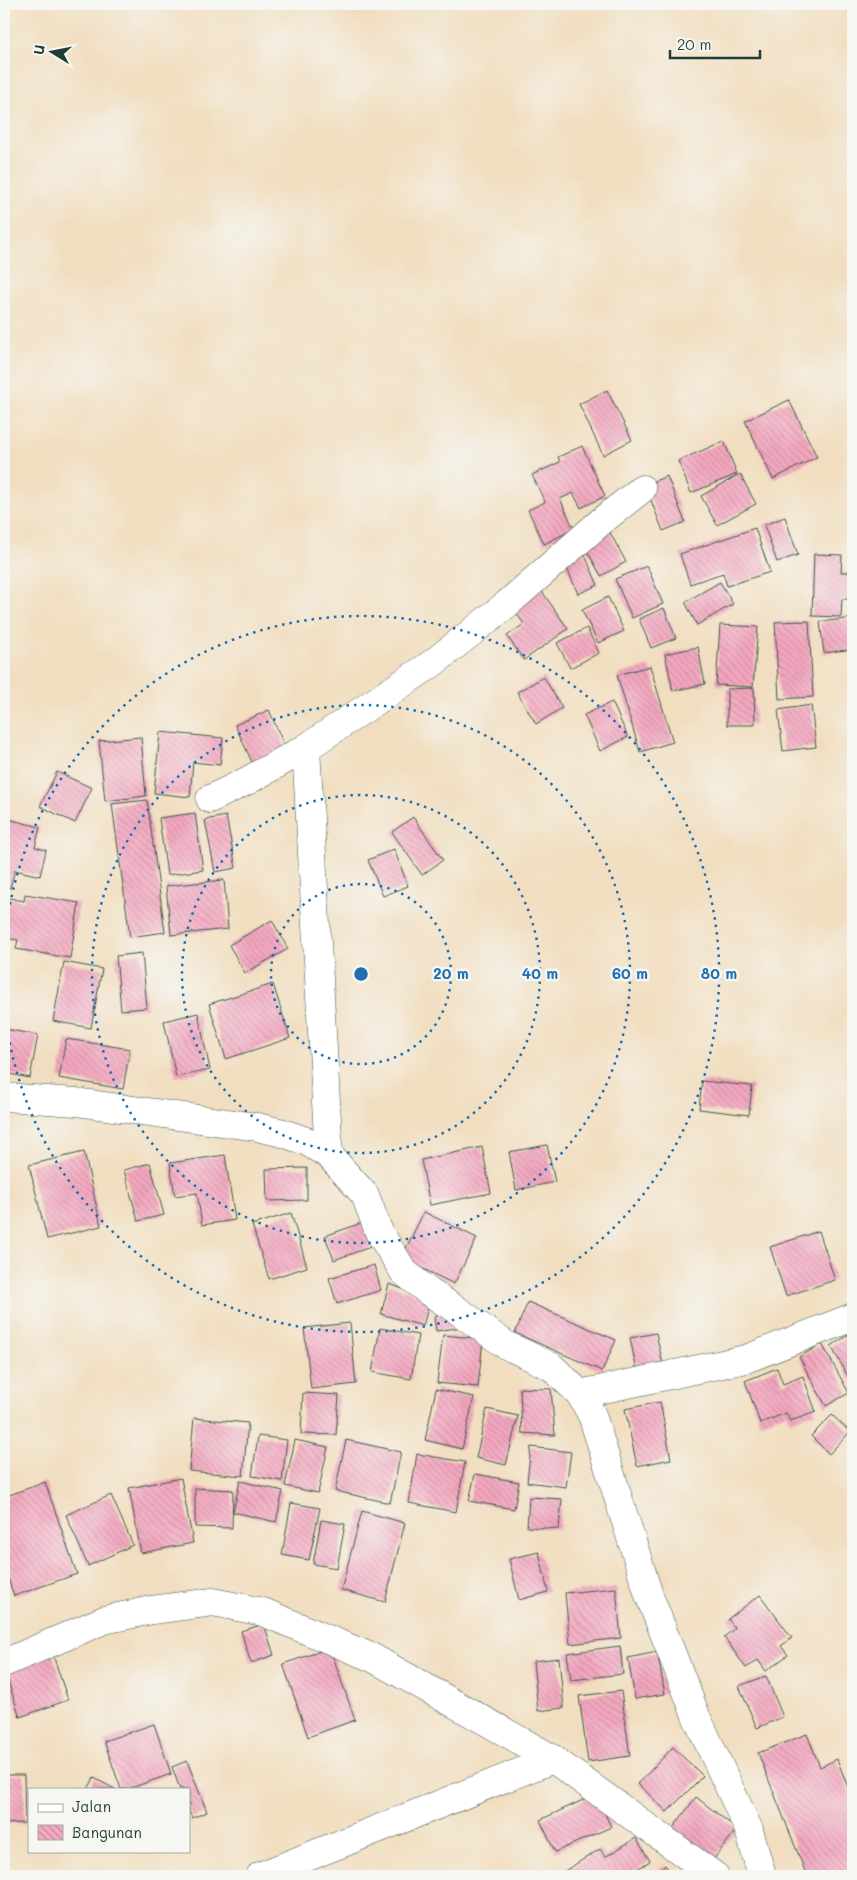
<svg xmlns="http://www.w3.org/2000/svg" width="857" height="1880" viewBox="0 0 857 1880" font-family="Mali,sans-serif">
  <defs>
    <pattern id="building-back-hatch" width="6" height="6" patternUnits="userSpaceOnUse" patternTransform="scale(1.25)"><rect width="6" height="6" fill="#f5a8c0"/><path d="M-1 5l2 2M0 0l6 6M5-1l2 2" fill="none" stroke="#c68a9d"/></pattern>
  </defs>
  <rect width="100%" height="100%" fill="#f6f6f2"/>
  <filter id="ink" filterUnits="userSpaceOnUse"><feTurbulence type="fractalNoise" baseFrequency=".02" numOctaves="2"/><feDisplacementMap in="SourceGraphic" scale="10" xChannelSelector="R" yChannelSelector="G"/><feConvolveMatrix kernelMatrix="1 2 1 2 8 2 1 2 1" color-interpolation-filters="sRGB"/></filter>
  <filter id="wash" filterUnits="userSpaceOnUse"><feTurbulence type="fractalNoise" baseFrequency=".0096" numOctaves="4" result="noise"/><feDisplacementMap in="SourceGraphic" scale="20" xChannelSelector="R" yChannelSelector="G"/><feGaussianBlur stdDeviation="1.12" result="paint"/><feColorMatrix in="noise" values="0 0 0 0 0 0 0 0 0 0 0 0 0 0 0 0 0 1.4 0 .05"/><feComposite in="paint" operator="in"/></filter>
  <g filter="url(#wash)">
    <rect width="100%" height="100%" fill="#f1dec0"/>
    <g id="blocks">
      <g fill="url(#building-back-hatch)">
        <polygon points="607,390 632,440 603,455 579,404"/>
        <polygon points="789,400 817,457 773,479 745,421"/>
        <polygon points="724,441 737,474 691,493 678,461"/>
        <polygon points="582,446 605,496 581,508 573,493 560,499 574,529 544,544 528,510 545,502 532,475 560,462 558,457"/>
        <polygon points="740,474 756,504 717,525 701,496"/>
        <polygon points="667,476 685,522 663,531 645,485"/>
        <polygon points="785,517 798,555 777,562 764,525"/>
        <polygon points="755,528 770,572 727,586 723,573 690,584 680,554"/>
        <polygon points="608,529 626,562 601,576 583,543"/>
        <polygon points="583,551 598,585 578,594 563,559"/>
        <polygon points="814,554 842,555 841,572 853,572 853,599 842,599 841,617 812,616"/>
        <polygon points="647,566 663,604 632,618 615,579"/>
        <polygon points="720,582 733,604 697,625 685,602"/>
        <polygon points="539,587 568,629 524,660 507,636 524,624 512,607"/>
        <polygon points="608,597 624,631 598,643 582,610"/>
        <polygon points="664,608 676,638 651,648 639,619"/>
        <polygon points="853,618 853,649 824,653 820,622"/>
        <polygon points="809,621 813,697 779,699 775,622"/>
        <polygon points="720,625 758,627 753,687 716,685"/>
        <polygon points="587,628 599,653 570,668 557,643"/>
        <polygon points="698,647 705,684 673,691 665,654"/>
        <polygon points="650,666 673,742 640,752 617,675"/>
        <polygon points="544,677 562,708 536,724 517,692"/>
        <polygon points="754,688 755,725 727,725 727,689"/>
        <polygon points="612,702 628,737 600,751 584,715"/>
        <polygon points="811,705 816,747 783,751 778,710"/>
        <polygon points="269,710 285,747 252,762 235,725"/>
        <polygon points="160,732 223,738 220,765 193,762 190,797 154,793"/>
        <polygon points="141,737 146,796 105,801 99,741"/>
        <polygon points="57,772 92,788 75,823 40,806"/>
        <polygon points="147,800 165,932 130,937 112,804"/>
        <polygon points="195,813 203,870 167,875 159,818"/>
        <polygon points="226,816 236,868 215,872 205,820"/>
        <polygon points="413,817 443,860 422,875 392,832"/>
        <polygon points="4,818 40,827 35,847 46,850 40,876 15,870 10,888 4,887"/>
        <polygon points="394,849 408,886 383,896 368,860"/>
        <polygon points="224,880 228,929 171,935 166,886"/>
        <polygon points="25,894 79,903 70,958 16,949 18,940 4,938 4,897 24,901"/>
        <polygon points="272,920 288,949 245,973 229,945"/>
        <polygon points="142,953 147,1008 121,1010 116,956"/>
        <polygon points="64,962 102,969 91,1028 53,1021"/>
        <polygon points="273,984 290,1038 226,1059 209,1004"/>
        <polygon points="198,1013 210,1070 176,1077 164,1021"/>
        <polygon points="4,1029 38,1035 30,1078 4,1073"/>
        <polygon points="66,1039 130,1049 123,1089 59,1078"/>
        <polygon points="702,1081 752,1086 749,1115 699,1109"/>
        <polygon points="547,1145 555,1182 516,1190 509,1152"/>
        <polygon points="482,1147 491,1193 430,1205 421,1160"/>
        <polygon points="84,1152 101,1226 47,1239 29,1165"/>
        <polygon points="225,1155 235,1220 202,1225 197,1193 175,1196 170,1163"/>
        <polygon points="150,1163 164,1215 138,1221 124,1170"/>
        <polygon points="307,1168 307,1200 267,1201 266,1169"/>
        <polygon points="424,1212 477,1238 454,1284 401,1258"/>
        <polygon points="291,1213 307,1267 269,1279 252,1225"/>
        <polygon points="367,1221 376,1245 334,1260 325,1236"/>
        <polygon points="819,1231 835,1280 786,1296 770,1247"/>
        <polygon points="374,1265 381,1290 337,1304 329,1278"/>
        <polygon points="389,1284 430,1299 423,1326 381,1314"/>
        <polygon points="528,1302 616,1340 602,1371 515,1333"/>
        <polygon points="453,1314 457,1328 436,1331 434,1316"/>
        <polygon points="350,1323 356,1384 311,1389 304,1328"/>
        <polygon points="380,1328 418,1335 411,1379 372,1372"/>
        <polygon points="853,1332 853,1385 831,1346"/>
        <polygon points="656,1333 663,1365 637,1371 630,1338"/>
        <polygon points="443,1335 483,1339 478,1387 437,1383"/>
        <polygon points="822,1344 849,1393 826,1406 799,1357"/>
        <polygon points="777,1368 783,1384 803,1376 816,1412 790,1421 786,1413 760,1423 745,1381"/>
        <polygon points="520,1388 551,1389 555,1435 522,1433"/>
        <polygon points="436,1389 474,1397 462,1449 425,1440"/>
        <polygon points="303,1393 339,1395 336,1435 301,1434"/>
        <polygon points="660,1402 671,1459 637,1466 625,1409"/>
        <polygon points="487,1409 518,1416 506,1465 476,1458"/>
        <polygon points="832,1415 850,1432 829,1454 811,1436"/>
        <polygon points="194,1418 248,1423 243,1476 189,1471"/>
        <polygon points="258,1436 287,1440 282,1481 252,1476"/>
        <polygon points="295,1440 328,1447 318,1493 285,1486"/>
        <polygon points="346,1440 401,1452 390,1503 335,1491"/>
        <polygon points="531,1447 571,1452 566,1487 527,1482"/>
        <polygon points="417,1454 465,1462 456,1512 409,1503"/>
        <polygon points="475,1474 519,1482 514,1509 469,1501"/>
        <polygon points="181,1478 193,1543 141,1553 129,1488"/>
        <polygon points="240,1481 283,1491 276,1522 233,1512"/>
        <polygon points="45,1482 77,1574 14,1596 4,1566 4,1497"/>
        <polygon points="195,1488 233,1490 232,1528 195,1527"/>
        <polygon points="111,1495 133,1545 88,1566 66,1515"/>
        <polygon points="529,1497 562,1499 559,1529 527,1527"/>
        <polygon points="291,1503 320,1508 309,1560 282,1555"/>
        <polygon points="362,1511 405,1523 385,1602 341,1590"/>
        <polygon points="321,1520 345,1524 337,1568 313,1564"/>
        <polygon points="539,1552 548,1592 519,1600 509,1559"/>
        <polygon points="616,1588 621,1638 570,1644 565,1593"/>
        <polygon points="760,1595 792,1638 781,1646 788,1655 766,1671 758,1660 746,1668 724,1637 735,1628 728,1619"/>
        <polygon points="264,1624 274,1655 251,1663 241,1631"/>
        <polygon points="620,1646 623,1674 571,1680 567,1653"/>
        <polygon points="330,1648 355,1720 308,1737 283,1664"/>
        <polygon points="657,1652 665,1694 635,1699 628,1658"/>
        <polygon points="53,1655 68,1700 20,1717 5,1672"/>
        <polygon points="559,1658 564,1708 538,1711 533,1661"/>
        <polygon points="766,1676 783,1717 757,1728 739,1686"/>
        <polygon points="621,1691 630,1756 588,1762 579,1696"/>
        <polygon points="154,1724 171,1774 128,1789 121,1789 104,1741"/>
        <polygon points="807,1734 820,1767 837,1759 853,1800 853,1872 843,1876 807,1876 758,1753"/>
        <polygon points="673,1747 703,1776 667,1812 638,1784"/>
        <polygon points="187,1761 207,1812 192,1818 189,1811 189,1789 180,1789 172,1767"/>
        <polygon points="4,1775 24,1775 25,1823 4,1824"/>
        <polygon points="94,1778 115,1789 88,1789"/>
        <polygon points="596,1794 611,1827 555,1852 540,1820"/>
        <polygon points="696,1797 737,1829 713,1860 673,1828"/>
        <polygon points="636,1838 650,1861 626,1876 566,1876 563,1872 600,1849 605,1857"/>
        <polygon points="665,1865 674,1876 650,1876"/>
      </g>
    </g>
  </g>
  <g filter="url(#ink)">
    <use href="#blocks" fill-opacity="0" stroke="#3e5549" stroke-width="1"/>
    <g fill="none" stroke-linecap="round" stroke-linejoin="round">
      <defs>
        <g id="minor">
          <polyline points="210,799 245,782 306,748"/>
          <polyline points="4,1097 76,1102 257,1127 283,1133 306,1141 329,1155 365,1195 379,1232 404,1272 429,1292 457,1310 506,1345 552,1367 580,1394 592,1415 649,1595 697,1718 749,1830 762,1876"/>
          <polyline points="329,1155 306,748 433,663 507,604 604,519 642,489"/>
          <polyline points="580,1394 746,1359 853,1317"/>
          <polyline points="4,1663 104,1620 152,1610 213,1602 263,1612 373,1658 553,1759 715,1876"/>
          <polyline points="260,1876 553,1759"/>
        </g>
      </defs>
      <use href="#minor" stroke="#3e5549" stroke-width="29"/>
      <use href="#minor" stroke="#fff" stroke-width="28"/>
    </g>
  </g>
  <g fill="none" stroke="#1f6fb2" stroke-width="2.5" stroke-dasharray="2.5 5">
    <circle cx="361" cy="974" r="90"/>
    <circle cx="361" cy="974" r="179"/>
    <circle cx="361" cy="974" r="269"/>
    <path d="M4 949A358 358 0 1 1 4 999"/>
  </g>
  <circle cx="361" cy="974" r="8" fill="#1f6fb2" stroke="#f6f6f2" stroke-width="2.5"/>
  <g font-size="15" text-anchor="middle" font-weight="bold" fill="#1f6fb2" stroke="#f6f6f2" stroke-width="5" stroke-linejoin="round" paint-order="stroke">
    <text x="451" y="979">20 m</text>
    <text x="540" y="979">40 m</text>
    <text x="630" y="979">60 m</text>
    <text x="719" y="979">80 m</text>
  </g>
  <rect width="857" height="1880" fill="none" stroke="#f6f6f2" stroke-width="20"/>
  <rect x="28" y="1788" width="162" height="65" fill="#f6f6f2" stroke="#a0aca6"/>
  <rect x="38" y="1804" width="25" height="8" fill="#ffffff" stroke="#a0aca6"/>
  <text x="72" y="1812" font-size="15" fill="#1f3d34">Jalan</text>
  <rect x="38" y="1825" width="25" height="15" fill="url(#building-back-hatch)" stroke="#a0aca6"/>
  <text x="72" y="1838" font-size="15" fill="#1f3d34">Bangunan</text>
  <g transform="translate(52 52) rotate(280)" stroke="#f6f6f2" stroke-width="4" paint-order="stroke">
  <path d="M0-4L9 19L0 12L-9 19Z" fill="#1f3d34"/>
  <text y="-8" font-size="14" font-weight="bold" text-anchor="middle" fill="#1f3d34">U</text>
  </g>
  <path d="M670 50v8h90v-8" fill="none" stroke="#1f3d34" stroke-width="2.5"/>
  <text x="677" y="50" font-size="15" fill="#1f3d34" stroke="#f6f6f2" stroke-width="4" paint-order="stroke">20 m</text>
</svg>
